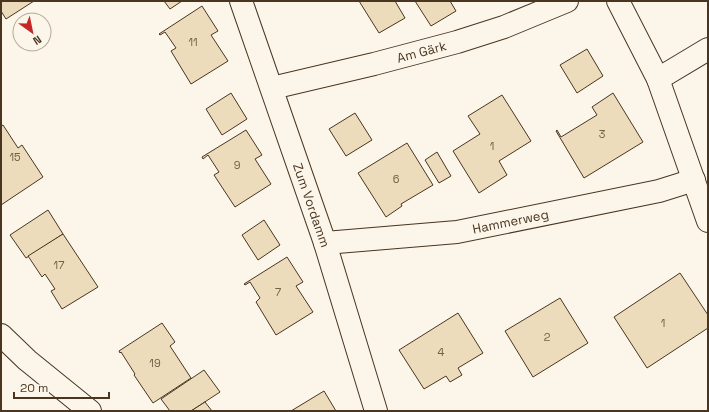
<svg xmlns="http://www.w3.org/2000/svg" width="709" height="412" viewBox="0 0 709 412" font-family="'Space Grotesk',sans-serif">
  <rect width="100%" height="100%" fill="#fbf6e9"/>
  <g fill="#ecdcbc" stroke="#4a3520">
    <polygon points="1,1 34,1 6,19 1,11"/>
    <polygon points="164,1 182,1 170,9"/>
    <polygon points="359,1 395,1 405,18 379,33"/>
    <polygon points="415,1 450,1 456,11 431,26"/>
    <polygon points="202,6 218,31 211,35 228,61 191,84 171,51 176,48 165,32 160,35 159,34"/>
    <polygon points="587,49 603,76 577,93 560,65"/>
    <polygon points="231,93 247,119 222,135 206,109"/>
    <polygon points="613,93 643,142 584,178 556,131 557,130 561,137 597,115 592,107"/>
    <polygon points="502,95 531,141 499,161 507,175 479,193 453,151 480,134 468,116"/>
    <polygon points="355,113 372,140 346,156 329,129"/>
    <polygon points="3,125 18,148 22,145 43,177 1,205 1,126"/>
    <polygon points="246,130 262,155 255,159 271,184 235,207 214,175 219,172 208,155 203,159 202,157"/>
    <polygon points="407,143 433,185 401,204 402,206 386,217 358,173"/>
    <polygon points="437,152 451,176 439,183 425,160"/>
    <polygon points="48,210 63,234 26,258 10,235"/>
    <polygon points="264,220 280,245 258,260 242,235"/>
    <polygon points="63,234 98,287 62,309 51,291 55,289 45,274 42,277 28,256"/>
    <polygon points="287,257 303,282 296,286 313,312 276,335 256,302 260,298 250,282 245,285 244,284"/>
    <polygon points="680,273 708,315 708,328 647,368 614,317"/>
    <polygon points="560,298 588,343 533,377 505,331"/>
    <polygon points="458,313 483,353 458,368 462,375 450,382 446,376 424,389 399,350"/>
    <polygon points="162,323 175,342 170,346 191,378 153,403 134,375 135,374 121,352 120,353 119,351"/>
    <polygon points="204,370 220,392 191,411 170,411 161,399"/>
    <polygon points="324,391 336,411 291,411"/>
    <polygon points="205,402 212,411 191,411"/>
  </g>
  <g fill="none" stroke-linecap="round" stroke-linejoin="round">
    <defs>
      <g id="minor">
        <path id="s1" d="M241 1 325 243 376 411"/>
        <polyline points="618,1 658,79 708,221"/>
        <polyline points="658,79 708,49"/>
        <path id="s2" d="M272 88 374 64 457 42 504 27 567 1"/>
        <path id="s3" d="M325 243 457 232 659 191 694 180"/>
        <polyline points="1,335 27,360 90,411"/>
      </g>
    </defs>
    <use href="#minor" stroke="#4a3520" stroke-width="24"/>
    <use href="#minor" stroke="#fbf6e9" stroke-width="22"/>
  </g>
  <g text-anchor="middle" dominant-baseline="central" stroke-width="3" stroke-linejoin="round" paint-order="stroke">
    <g font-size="11" fill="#725f47">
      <text x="193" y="42">11</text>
      <text x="602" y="134">3</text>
      <text x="492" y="146">1</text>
      <text x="15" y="157">15</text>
      <text x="237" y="165">9</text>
      <text x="396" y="179">6</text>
      <text x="59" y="265">17</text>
      <text x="278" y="292">7</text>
      <text x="663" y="323">1</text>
      <text x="547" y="337">2</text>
      <text x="441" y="352">4</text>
      <text x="155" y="363">19</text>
    </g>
    <g font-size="13" fill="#4a3520" stroke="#fbf6e9">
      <text stroke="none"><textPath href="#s2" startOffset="154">Am Gärk</textPath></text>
      <text stroke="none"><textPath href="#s1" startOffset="216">Zum Vordamm</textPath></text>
      <text stroke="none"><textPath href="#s3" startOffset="187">Hammerweg</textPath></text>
    </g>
  </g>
  <rect width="709" height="412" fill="none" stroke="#4a3520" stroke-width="4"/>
  <g transform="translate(32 32) rotate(147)"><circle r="19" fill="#fbf6e9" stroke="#b4a999"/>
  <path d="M0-3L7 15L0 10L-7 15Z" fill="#c62828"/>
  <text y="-6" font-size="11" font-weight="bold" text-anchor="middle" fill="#4a3520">N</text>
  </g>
  <path d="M14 392v6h95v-6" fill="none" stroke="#4a3520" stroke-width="2"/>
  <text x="20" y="392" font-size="12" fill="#4a3520" stroke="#fbf6e9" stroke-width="3" paint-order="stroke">20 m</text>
</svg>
